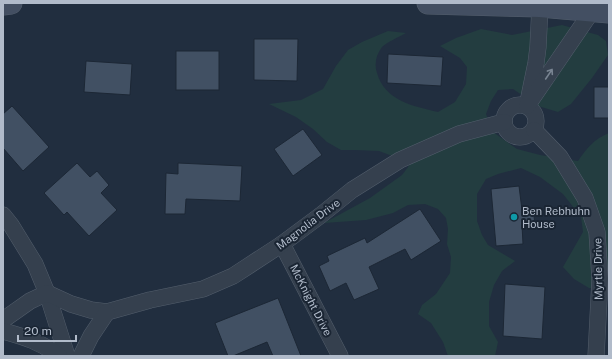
<svg xmlns="http://www.w3.org/2000/svg" width="612" height="359" viewBox="0 0 612 359" font-family="'Public Sans',sans-serif">
  <rect width="100%" height="100%" fill="#212e3f"/>
  <path fill="#233d40" d="M562 25 598 35 606 41 608 55 592 78 571 104 558 112 538 106 513 89 498 90 491 101 486 114 493 132 517 149 540 155 578 161C587 148 594 139 609 133V291L589 288 574 279 563 267 583 232 581 217 563 194 540 177 521 168 498 174 486 179 477 194V221L482 235 488 245 515 261 502 271 494 285 489 302V326L498 342 495 356H448L443 342 431 323 418 314 422 305 436 294 450 273 451 257 447 244 448 229 446 218 438 209 425 204 408 205 393 213 366 220 324 223 370 198 402 175 411 163 379 151 355 150H341L327 142 313 129 296 117 269 104 301 100 323 89 336 66 348 50 362 42 388 31 406 33C399 37 387 42 382 47 376 55 374 64 377 73 385 101 413 106 438 112L455 102 466 84 467 67 460 58 440 46 456 38 481 29 512 35Z"/>
  <g fill="#415063" stroke="#1c2735">
    <polygon points="254,39 298,39 297,81 254,80"/>
    <rect x="176" y="51" width="43" height="39"/>
    <polygon points="388,54 443,57 441,86 387,83"/>
    <polygon points="86,61 132,64 130,95 84,92"/>
    <rect x="594" y="87" width="15" height="31"/>
    <polygon points="12,106 49,147 23,171 3,148 3,114"/>
    <polygon points="303,129 322,155 293,176 274,149"/>
    <polygon points="77,163 90,177 97,171 109,185 101,193 117,210 89,236 67,212 64,215 44,193"/>
    <polygon points="178,163 242,166 240,201 186,199 185,214 165,214 166,173 178,174"/>
    <polygon points="519,186 522,210 533,209 535,224 522,225 523,244 496,246 491,189"/>
    <polygon points="420,209 441,241 411,260 405,249 369,267 379,289 354,300 346,283 330,291 319,266 329,261 327,256 365,238 367,243"/>
    <polygon points="505,284 545,287 542,339 503,336"/>
    <polygon points="278,298 301,356 273,356 267,342 233,356 228,356 215,323"/>
  </g>
  <g fill="none" stroke-linecap="round" stroke-linejoin="round">
    <defs>
      <g id="street">
        <polyline points="529,97 536,63 538,47 540,6"/>
        <circle cx="520" cy="121" r="16"/>
        <polyline points="527,106 592,11"/>
        <polyline points="534,130 560,157 585,198 597,232 600,279 596,356"/>
        <polyline points="3,215 11,225 35,264 47,293 67,356"/>
        <polyline points="282,244 340,356"/>
        <polyline points="3,320 30,301 47,293 71,304 91,310 107,312 150,300 203,289 233,276 282,244 321,215 352,190 400,160 459,134 504,122"/>
        <path d="M3 331C25 337 41 342 59 356"/>
        <polyline points="81,356 91,336 107,312"/>
      </g>
      <g id="secondary">
        <polyline points="428,3 540,6 609,12"/>
        <polyline points="3,4 11,3"/>
      </g>
    </defs>
    <use href="#street" stroke="#535e6c" stroke-width="17"/>
    <use href="#secondary" stroke="#535e6c" stroke-width="23"/>
    <use href="#street" stroke="#35404e" stroke-width="16"/>
    <use href="#secondary" stroke="#434f62" stroke-width="22"/>
  </g>
  <defs><path id="oneway-shaft" d="M-6 0H5M1.5-3L5.5 0L1.5 3" fill="none" stroke-width="1.6" stroke-linecap="round" stroke-linejoin="round"/></defs>
  <use stroke="#798492" href="#oneway-shaft" transform="translate(549 74) rotate(-56)"/>
  <circle fill="#0f9aa8" stroke="#1a2533" stroke-width="1.5" cx="514" cy="217" r="4"/>
  <g text-anchor="middle" dominant-baseline="central" stroke-width="4" stroke-linejoin="round" paint-order="stroke">
    <g font-size="11" fill="#b1bbca" stroke="#1a2533" text-anchor="start">
      <text x="522" y="211">Ben Rebhuhn<tspan x="522" dy="13">House</tspan></text>
    </g>
    <g font-size="11" fill="#b1bbca" stroke="#1a2533">
      <text transform="translate(308 224) rotate(-37)">Magnolia Drive</text>
      <text transform="translate(598 269) rotate(-91)">Myrtle Drive</text>
      <text transform="translate(311 300) rotate(63)">McKnight Drive</text>
    </g>
  </g>
  <rect width="612" height="359" fill="none" stroke="#b1bbca" stroke-width="8"/>
  <path d="M18 335v6h58v-6" fill="none" stroke="#b1bbca" stroke-width="2"/>
  <text x="24" y="335" font-size="12" fill="#b1bbca" stroke="#1a2533" stroke-width="3" paint-order="stroke">20 m</text>
</svg>
